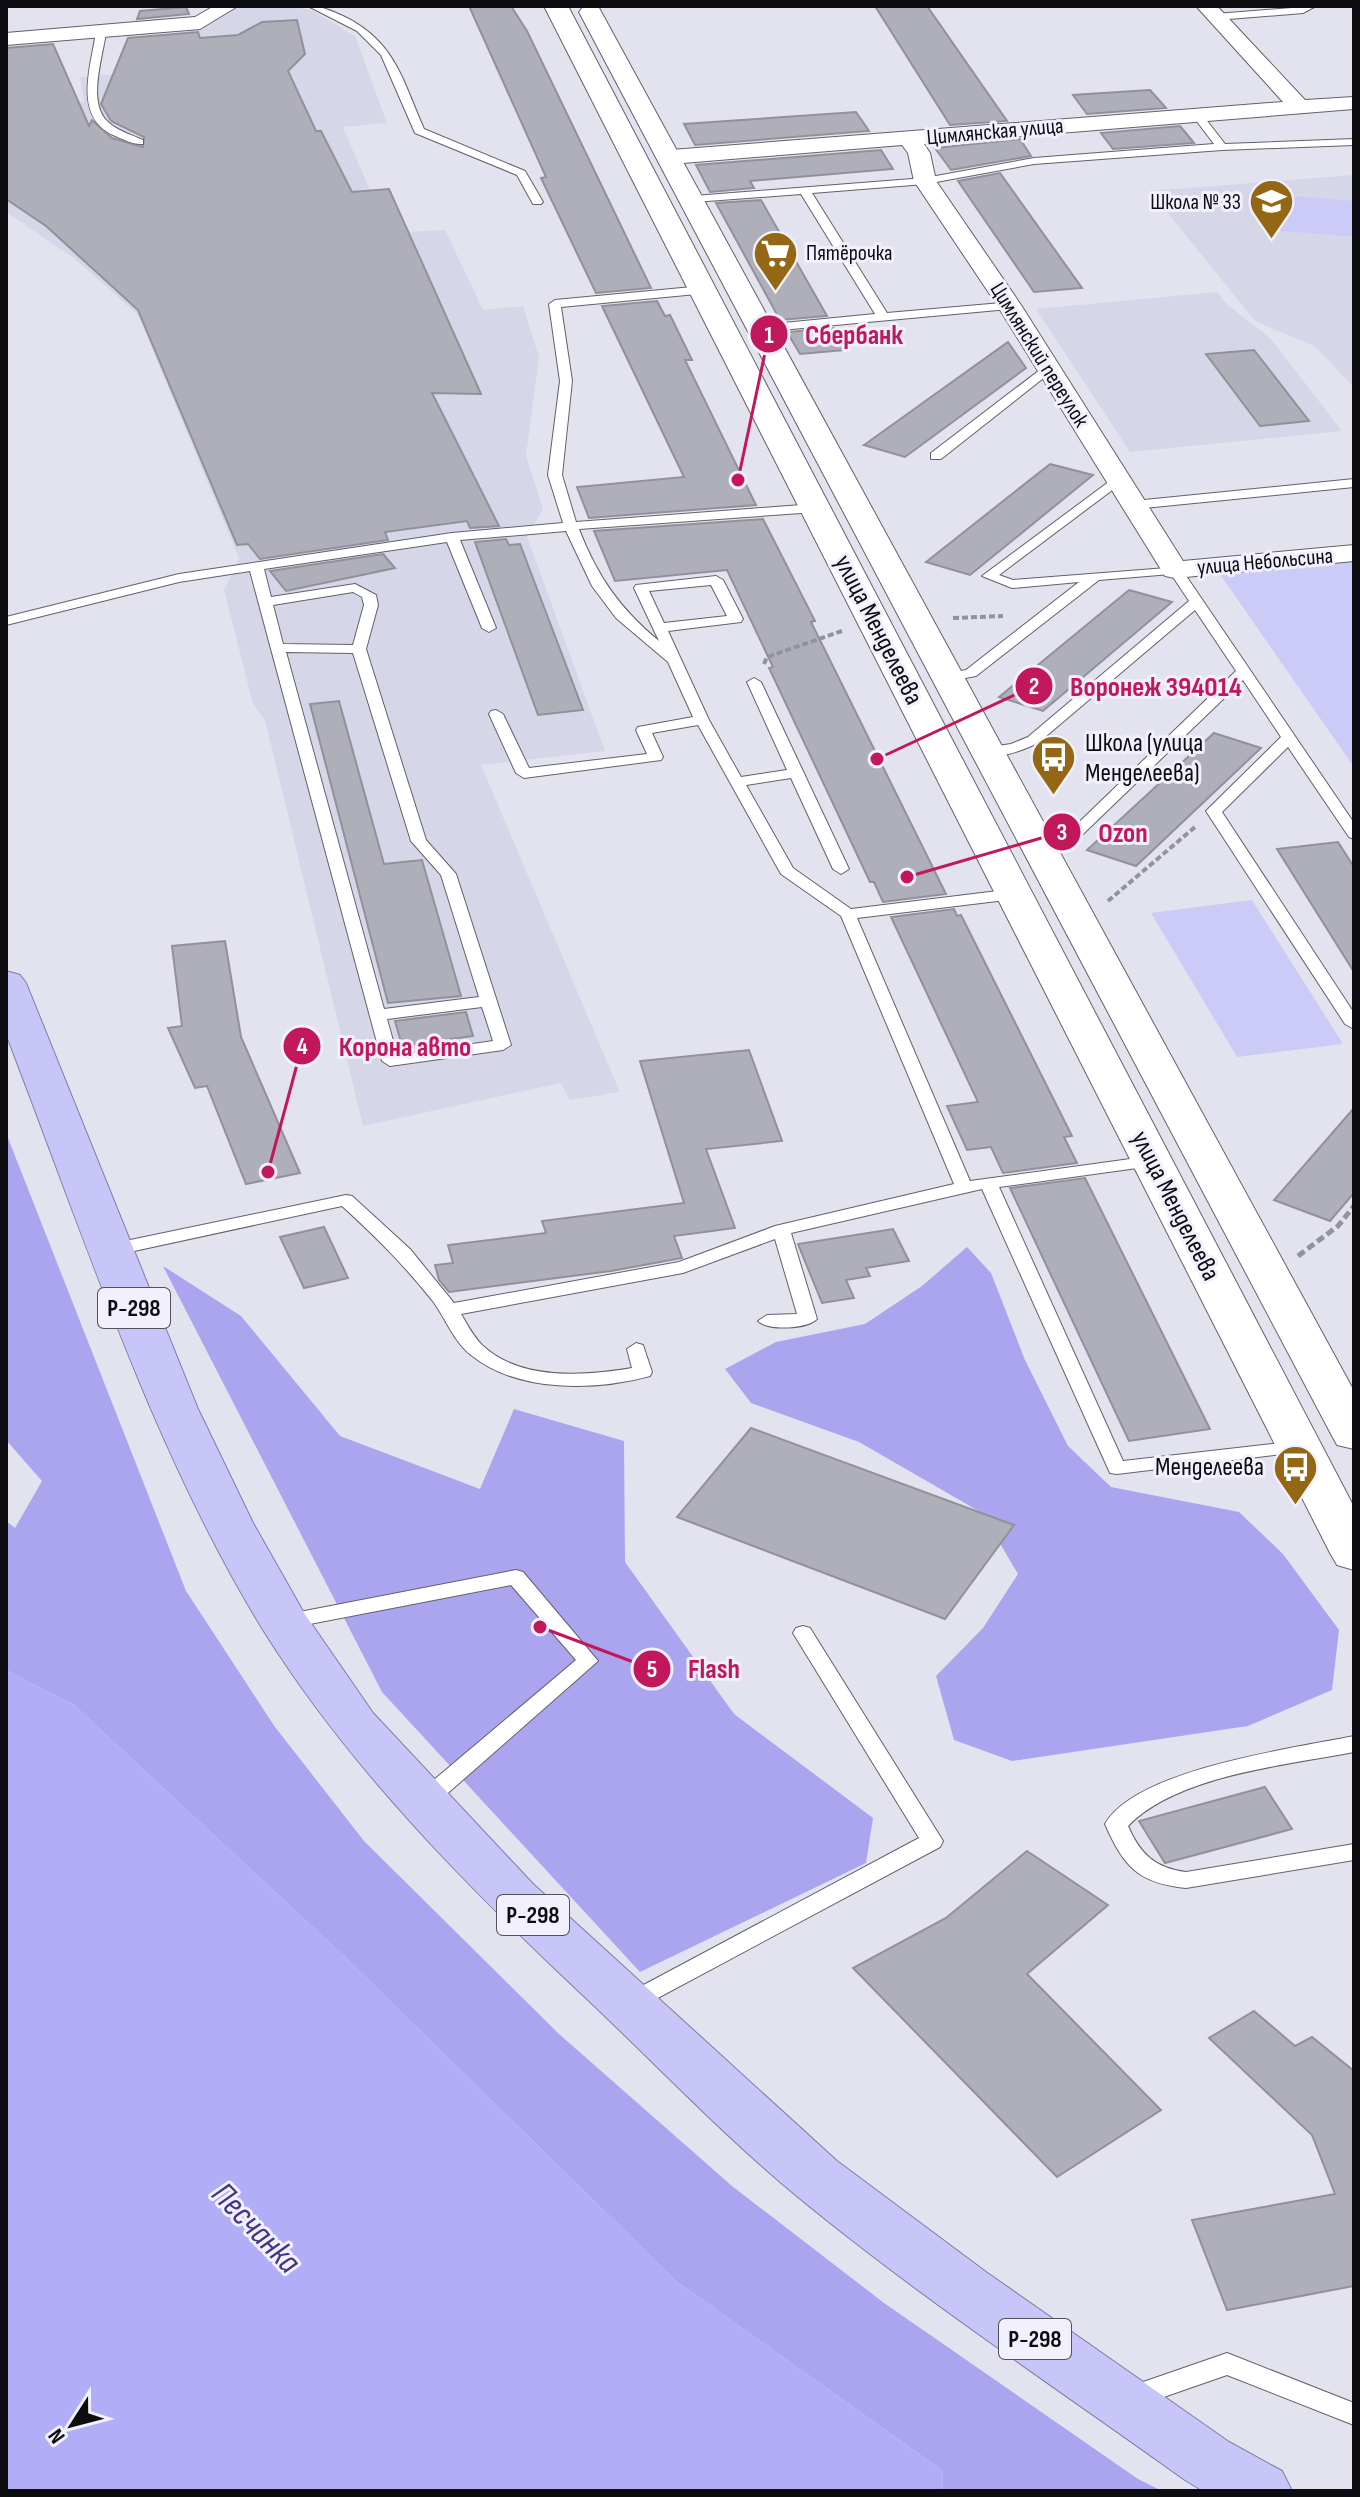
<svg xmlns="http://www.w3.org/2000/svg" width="1360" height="2497" viewBox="0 0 1360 2497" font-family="'Sofia Sans Condensed',sans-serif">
  <rect width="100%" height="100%" fill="#e3e3ef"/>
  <g fill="#d6d6e9">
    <polygon points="285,6 311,10 355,36 387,123 343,127 388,233 445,230 483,310 523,306 539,357 526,456 543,509 527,537 605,751 481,765 620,1092 570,1100 561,1083 363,1126 265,720 253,704 224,590 239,558 138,315 75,259 6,212 6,112 84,102 80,77 120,74 194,54 188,31 206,27 234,8"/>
    <polygon points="1354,175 1354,388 1316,347 1255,321 1150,191"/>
    <polygon points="1217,292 1228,305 1271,339 1342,431 1130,452 1036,309"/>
  </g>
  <g fill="#cccaf6">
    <polygon points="1280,195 1354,201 1354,237 1272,230"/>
    <polygon points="1354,557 1354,767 1217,570"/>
    <polygon points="1252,900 1343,1044 1237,1057 1151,913"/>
  </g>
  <g fill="#aaa5ee">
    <polygon points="6,1133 186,1591 275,1727 364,1841 559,2034 732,2186 884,2303 1138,2479 1162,2491 942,2491 943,2471 676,2281 344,1956 74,1705 6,1670 6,1521 15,1528 42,1481 6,1440"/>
    <polygon points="967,1247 991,1273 1025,1360 1068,1446 1111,1487 1239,1512 1283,1554 1339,1630 1332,1690 1248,1726 1012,1761 954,1740 936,1676 983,1628 1018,1574 982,1513 859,1442 751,1403 725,1369 776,1342 865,1324 922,1286"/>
    <polygon points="163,1266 241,1316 340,1436 480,1489 514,1409 624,1441 625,1562 734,1714 873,1818 866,1863 640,1972 382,1692"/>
  </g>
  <polygon fill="#b2adf7" points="6,1670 74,1705 344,1956 676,2281 943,2471 942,2491 6,2491"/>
  <g fill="#afafba" stroke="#91909b" stroke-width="2">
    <polygon points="469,6 511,6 527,31 651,288 596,293 541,178 546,177"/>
    <polygon points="875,6 927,6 1007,121 950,125"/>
    <polygon points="186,7 189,14 137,19 140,11"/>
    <polygon points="297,20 305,54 288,71 316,131 321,131 352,192 389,189 481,394 432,393 499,526 470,528 467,521 385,532 388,540 260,559 248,544 237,545 138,310 46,226 6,199 6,48 53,44 89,126 92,120 112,138 143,147 144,137 111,121 101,104 128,38 198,32 200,38 238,35 262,22"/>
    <polygon points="1150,90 1166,108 1087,114 1073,95"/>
    <polygon points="856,112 869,131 695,145 684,124"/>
    <polygon points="1180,126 1194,143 1113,149 1101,133"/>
    <polygon points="1020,139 1031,156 951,170 935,148"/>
    <polygon points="881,150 893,169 750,181 754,188 710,192 696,165"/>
    <polygon points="1000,173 1082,288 1034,292 958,181"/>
    <polygon points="761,200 827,316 780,320 716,203"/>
    <polygon points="657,301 665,316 670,315 692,360 685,360 756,505 589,518 577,487 684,477 602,306"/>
    <polygon points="834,328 846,350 800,354 787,332"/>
    <polygon points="1008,342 1026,368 905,457 864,445"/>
    <polygon points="1254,350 1309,421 1260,426 1206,354"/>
    <polygon points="1050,464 1093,475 970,575 926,562"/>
    <polygon points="763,519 815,621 811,622 946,894 883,902 874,882 870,882 769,668 773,667 727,570 615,581 594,531"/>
    <polygon points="506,539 509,545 520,544 583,710 538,715 475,542"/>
    <polygon points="383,554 395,568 286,591 270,571"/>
    <polygon points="1129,590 1172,602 1043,711 999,697"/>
    <polygon points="339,701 384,864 422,860 461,996 388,1003 310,704"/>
    <polygon points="1214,733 1261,748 1136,866 1087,850"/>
    <polygon points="1338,842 1354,867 1354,972 1277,849"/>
    <polygon points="954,909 957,916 961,915 1072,1136 1064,1137 1077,1163 1003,1173 991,1147 967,1150 947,1106 978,1102 891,917"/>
    <polygon points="225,941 241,1037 300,1173 246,1184 207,1086 195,1088 168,1028 182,1026 172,946"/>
    <polygon points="466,1012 473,1036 402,1046 395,1021"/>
    <polygon points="749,1050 782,1141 706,1149 735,1228 674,1236 682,1258 611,1271 449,1292 439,1280 435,1265 453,1263 448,1245 546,1233 542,1221 684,1203 640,1061"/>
    <polygon points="1354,1108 1354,1193 1330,1221 1274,1200"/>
    <polygon points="1085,1178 1210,1429 1129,1441 1010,1188"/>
    <polygon points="324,1227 348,1278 304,1288 280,1237"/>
    <polygon points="893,1229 909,1261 866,1268 870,1276 846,1280 854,1298 822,1303 798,1244"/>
    <polygon points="751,1428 1014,1525 945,1619 677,1517"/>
    <polygon points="1265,1787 1292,1829 1165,1863 1139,1821"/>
    <polygon points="1027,1851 1108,1905 1027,1974 1161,2110 1057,2177 853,1968 946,1918"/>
    <polygon points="1254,2011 1295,2046 1312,2037 1354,2071 1354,2286 1227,2310 1192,2220 1335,2194 1312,2135 1209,2038"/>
  </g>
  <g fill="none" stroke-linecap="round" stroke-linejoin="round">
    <defs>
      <g id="service">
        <path d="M308 6C322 6 331 11 343 16 395 41 402 79 424 129L525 171 543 202 541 204H533L517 175 415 133 381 55 357 31Z"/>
        <polygon points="1316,6 1303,13 1216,20 1211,17 1216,14"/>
        <path d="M101 29 106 32C103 57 86 104 109 123 118 131 132 135 143 140V144C133 145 123 139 113 135 73 116 91 67 96 32Z"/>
        <polygon points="1197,112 1201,113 1225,144 1354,139 1354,145 1222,150 1034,164 925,184 812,193 887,313 1013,302 1013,308 1009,309 759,332 759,326 763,325 875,314 801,194 694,202 688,199 694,196 925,178 1034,158 1214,144 1192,115"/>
        <path d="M703 286 709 290 707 293 561 307 572 381 562 475 576 522 815 504 822 508 815 512 579 529C597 576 620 609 659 641L634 588 636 585 716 576 723 580 743 619 741 622 668 631 709 720 741 777 787 770 747 682 754 678 761 682 849 869 841 874 833 869 791 778 746 785 793 868 851 909 1014 889 1022 894 1014 899 857 918 970 1181 1152 1156 1161 1161 1152 1166 999 1187 1123 1461 1299 1441 1309 1447 1306 1451 1117 1474 1110 1473 982 1189 791 1233 817 1319C807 1329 768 1331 758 1321L767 1315 797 1314 775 1239 683 1273 461 1314C467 1324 473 1336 482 1345 520 1381 585 1376 632 1368L627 1349 636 1343 643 1345 652 1372 650 1376C595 1391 518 1393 471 1355 454 1342 445 1317 432 1300 402 1263 377 1238 342 1206L111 1256 102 1250 111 1244 346 1195 352 1196 410 1249 454 1303 679 1262 775 1226 954 1184 841 916 781 874 698 725 652 733 663 757 661 760 524 778 516 773 489 714 491 711 496 710 503 714 529 768 647 754 636 730 638 727 693 717 668 662 616 618 592 586 566 531 460 540 496 628 489 632 482 628 447 542 264 569 271 597 355 584 376 595 378 605 366 649 426 840 456 874 511 1045 503 1050 390 1066 382 1061 250 571 179 582 6 625V617L179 574 452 533 563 523 548 475 560 381 549 304 555 300ZM711 585 727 616 664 623 649 591ZM353 592 362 597 364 605 353 645 283 644 273 605ZM286 652 353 653 411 841 441 875 479 997 384 1009ZM482 1007 493 1041 397 1055 387 1019Z"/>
        <polygon points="1045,366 1055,369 941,459 931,459 931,453"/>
        <path d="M1118 475 1123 476V482L999 575 1013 580 1180 567 1354 823V839L1349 837 1288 747 1222 812 1354 1013V1029L1345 1024 1206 811 1281 737 1243 680 1081 836 1039 850 1031 845 1071 830 1236 671 1195 610 1038 743C1023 750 996 762 982 751L984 748 1011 744 1028 737 1189 601 1171 574 1099 580 976 676 949 681 942 677 944 674 966 670 1079 582 1012 588 982 576Z"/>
        <polygon points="1354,479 1354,487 1134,509 1127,505 1134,501"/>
        <polygon points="516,1570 523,1572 598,1661 432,1807 424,1809 416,1807 413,1801 416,1795 576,1660 511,1585 284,1629 277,1627 274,1622 277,1617 284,1615"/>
        <polygon points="803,1626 810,1628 943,1841 940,1847 639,2008 631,2011 623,2008 620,2002 623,1996 919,1838 793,1633 796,1628"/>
        <path d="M1354 1736V1752C1287 1765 1177 1775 1128 1826 1140 1854 1155 1868 1186 1872L1354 1844V1860L1186 1888C1138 1883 1124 1867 1105 1824 1136 1769 1295 1748 1354 1736Z"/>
        <polygon points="1227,2353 1354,2403 1354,2425 1227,2375 1132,2408 1123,2405 1119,2397 1123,2389"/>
      </g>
      <g id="minor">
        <polygon points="214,6 238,6 200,29 6,45 6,33 195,17"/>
        <polygon points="1196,6 1217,6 1305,100 1354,97 1354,109 924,144 930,153 936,181 1021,305 1183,561 1354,545 1354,561 1175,578 1165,576 997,305 914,181 908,153 902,145 671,164 660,157 671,150 1283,102"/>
      </g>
      <g id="tertiary">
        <polygon points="544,6 568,6 1354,1507 1354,1570 1337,1565 1330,1553"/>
        <polygon points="598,6 1354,1391 1354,1449 1337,1445 1331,1434 579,12 583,7"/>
      </g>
      <path id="trunk" d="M6 971 20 975 26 983 198 1409 253 1523 304 1613 373 1713 533 1884 837 2161 986 2272 1229 2442 1282 2471 1292 2491H1203L1185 2480C1055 2387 921 2298 798 2197 724 2136 657 2065 587 1999 469 1888 352 1771 265 1633 153 1452 83 1232 6 1034Z"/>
    </defs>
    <use href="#service" stroke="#61616b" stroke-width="2"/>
    <use href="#minor" stroke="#61616b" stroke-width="2"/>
    <use href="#tertiary" stroke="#61616b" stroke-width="2"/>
    <use href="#trunk" stroke="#7d7ca6" stroke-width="2"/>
    <g stroke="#93939c" stroke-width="4" stroke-dasharray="6 3" stroke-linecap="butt">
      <polyline points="953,618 1003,616"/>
      <polyline points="764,664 767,657 842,631"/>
      <polyline points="1108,901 1195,827"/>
    </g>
    <polyline stroke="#93939c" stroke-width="5" stroke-dasharray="8 4" stroke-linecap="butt" points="1298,1256 1338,1226 1354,1206"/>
    <use href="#service" fill="#fff" fill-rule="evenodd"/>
    <use href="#minor" fill="#fff" fill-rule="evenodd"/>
    <use href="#tertiary" fill="#fff" fill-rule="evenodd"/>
    <use href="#trunk" fill="#c8c6f8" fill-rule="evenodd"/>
  </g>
  <defs>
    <symbol id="school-pin" viewBox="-11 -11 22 30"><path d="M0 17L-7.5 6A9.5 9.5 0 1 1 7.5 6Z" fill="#936713" stroke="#f1f0fc"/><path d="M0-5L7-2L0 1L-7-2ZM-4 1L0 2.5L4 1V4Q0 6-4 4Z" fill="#fff"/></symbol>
    <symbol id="supermarket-pin" viewBox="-11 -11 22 30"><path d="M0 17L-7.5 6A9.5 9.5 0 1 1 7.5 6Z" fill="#936713" stroke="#f1f0fc"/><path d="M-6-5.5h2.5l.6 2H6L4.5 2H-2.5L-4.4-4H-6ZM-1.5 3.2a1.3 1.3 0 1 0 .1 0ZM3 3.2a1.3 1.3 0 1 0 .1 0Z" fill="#fff"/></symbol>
    <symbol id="bus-pin" viewBox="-11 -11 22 30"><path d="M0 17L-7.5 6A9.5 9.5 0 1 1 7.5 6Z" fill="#936713" stroke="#f1f0fc"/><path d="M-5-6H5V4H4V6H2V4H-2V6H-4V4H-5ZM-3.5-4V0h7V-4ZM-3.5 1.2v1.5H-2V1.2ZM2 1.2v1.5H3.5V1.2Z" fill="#fff"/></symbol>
  </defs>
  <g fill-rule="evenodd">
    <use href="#school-pin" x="1246" y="176" width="51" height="69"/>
    <use href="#supermarket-pin" x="750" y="228" width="51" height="69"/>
    <use href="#bus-pin" x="1028" y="732" width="51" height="69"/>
    <use href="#bus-pin" x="1270" y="1442" width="51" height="69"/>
  </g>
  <g text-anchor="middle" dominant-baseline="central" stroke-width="6" stroke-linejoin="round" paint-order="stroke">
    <g font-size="22" fill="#0d0d11" stroke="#f1f0fc">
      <text transform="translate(995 132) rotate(-5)">Цимлянская улица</text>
      <text transform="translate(1039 355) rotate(58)">Цимлянский переулок</text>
      <text transform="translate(1265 562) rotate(-5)">улица Небольсина</text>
    </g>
    <g font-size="22" fill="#0d0d11" stroke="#f1f0fc" text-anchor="end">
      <text x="1241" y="202">Школа № 33</text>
      <text x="806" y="253" text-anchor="start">Пятёрочка</text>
    </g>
    <g fill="#f1f0fc" stroke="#515158" stroke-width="2">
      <rect x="98" y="1288" width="72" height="40" rx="6"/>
      <rect x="497" y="1895" width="72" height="40" rx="6"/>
      <rect x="999" y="2319" width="72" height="40" rx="6"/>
    </g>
    <g font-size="24" font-weight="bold" fill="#0d0d11">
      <text x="134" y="1308">Р-298</text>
      <text x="533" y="1915">Р-298</text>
      <text x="1035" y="2339">Р-298</text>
    </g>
    <g font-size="26" fill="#0d0d11" stroke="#f1f0fc">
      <text transform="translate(878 630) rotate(63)">улица Менделеева</text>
      <text transform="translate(1175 1206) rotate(63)">улица Менделеева</text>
    </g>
    <g font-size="26" fill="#0d0d11" stroke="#f1f0fc" text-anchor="start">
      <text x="1085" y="743">Школа (улица<tspan x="1085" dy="30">Менделеева)</tspan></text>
      <text x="1264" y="1467" text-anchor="end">Менделеева</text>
    </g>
    <g font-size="34" font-style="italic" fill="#443488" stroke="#f1f0fc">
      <text transform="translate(256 2228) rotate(46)">Песчанка</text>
    </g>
  </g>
  <path fill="none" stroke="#c2185b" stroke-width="3" d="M738 480L769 334M877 759L1034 686M907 877L1062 832M268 1172L302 1046M540 1627L652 1669"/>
  <g fill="#c2185b" stroke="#f1f0fc" stroke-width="3">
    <circle cx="738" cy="480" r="8"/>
    <circle cx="877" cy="759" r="8"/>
    <circle cx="907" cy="877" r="8"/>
    <circle cx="268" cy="1172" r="8"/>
    <circle cx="540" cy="1627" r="8"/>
    <circle cx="769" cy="334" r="20"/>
    <circle cx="1034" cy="686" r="20"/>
    <circle cx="1062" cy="832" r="20"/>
    <circle cx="302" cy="1046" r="20"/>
    <circle cx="652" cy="1669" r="20"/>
  </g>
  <g font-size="24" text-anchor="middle" font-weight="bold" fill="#fff">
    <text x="769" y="343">1</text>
    <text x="1034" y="694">2</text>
    <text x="1062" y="840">3</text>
    <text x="302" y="1054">4</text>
    <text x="652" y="1677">5</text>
  </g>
  <g font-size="28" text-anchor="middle" font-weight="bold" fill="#c2185b" stroke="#f1f0fc" stroke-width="6" stroke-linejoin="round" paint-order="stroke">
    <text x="854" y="344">Сбербанк</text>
    <text x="1156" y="696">Воронеж 394014</text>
    <text x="1123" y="842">Ozon</text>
    <text x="405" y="1056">Корона авто</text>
    <text x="714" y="1678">Flash</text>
  </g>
  <rect width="1360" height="2497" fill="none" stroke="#0d0d11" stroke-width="16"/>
  <g transform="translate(72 2425) rotate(234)" stroke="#f1f0fc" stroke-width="6" paint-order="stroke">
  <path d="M0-6L14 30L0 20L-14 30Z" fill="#0d0d11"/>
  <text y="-12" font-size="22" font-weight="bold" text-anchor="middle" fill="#0d0d11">N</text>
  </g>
</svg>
